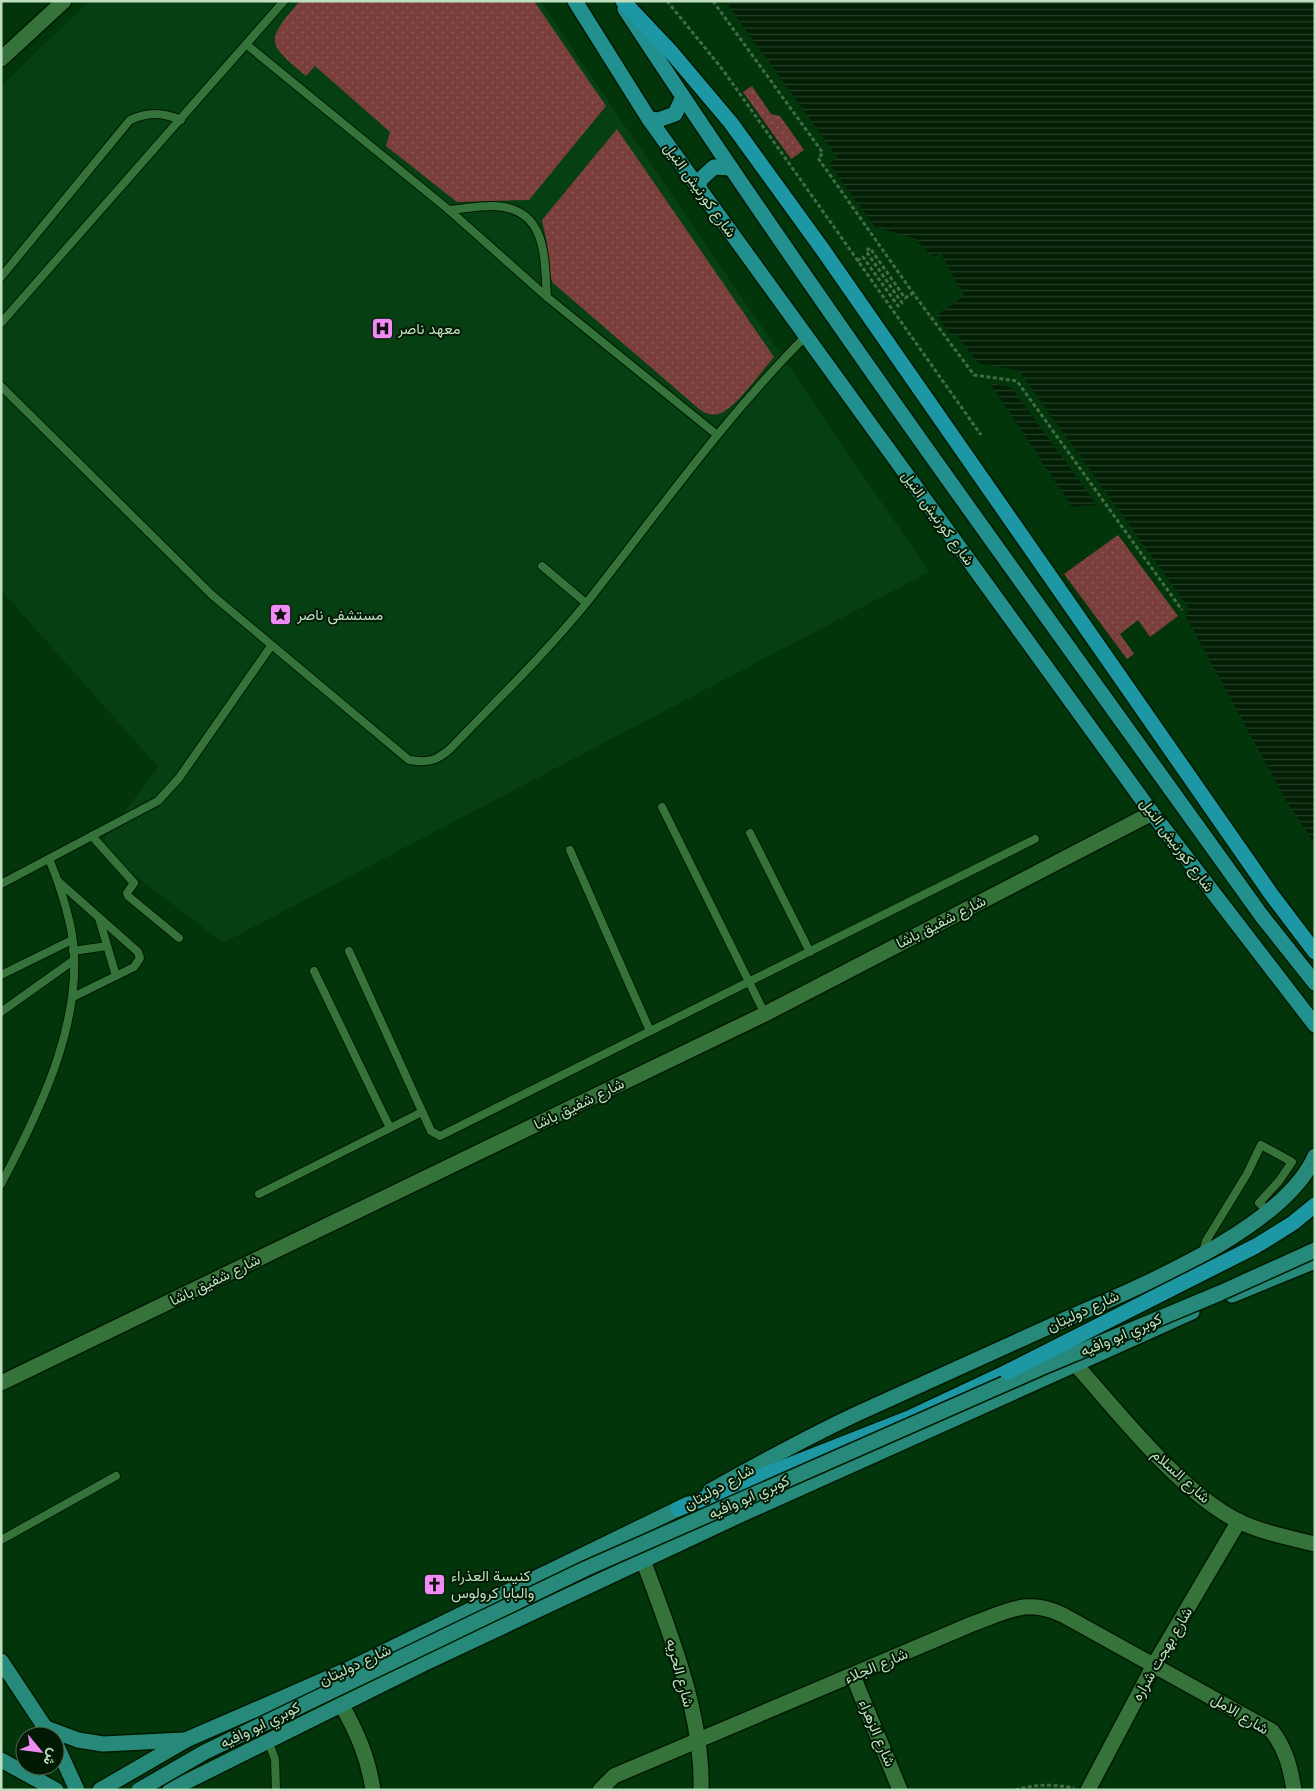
<svg xmlns="http://www.w3.org/2000/svg" width="1316" height="1791" viewBox="0 0 1316 1791" font-family="'Varela Round',Vazirmatn,sans-serif">
  <defs>
    <pattern id="green-dots" width="8" height="8" patternUnits="userSpaceOnUse" patternTransform="scale(1.25)"><rect width="8" height="8" fill="#7a3f3b"/><path d="M2 2h.1M6 6h.1" fill="none" stroke="#8b5a56" stroke-width="1.8" stroke-linecap="round"/></pattern>
    <pattern id="water-rules" width="6" height="5" patternUnits="userSpaceOnUse" patternTransform="scale(1.25)"><rect width="6" height="5" fill="#021f05"/><path d="M0 2.5h6" fill="none" stroke="#253f28"/></pattern>
  </defs>
  <rect width="100%" height="100%" fill="#03350b"/>
  <polygon fill="#063f11" points="89,1 540,1 929,572 223,943 98,847 158,767 1,590 1,86"/>
  <g fill="url(#green-dots)">
    <path d="M300 1H534L606 106 529 200 457 202 386 146 390 132 315 66 306 76C265 42 266 41 300 1Z"/>
    <polygon points="752,86 771,114 780,116 804,150 791,159 743,92"/>
    <path d="M617 129 774 357C762 371 738 404 723 412 714 417 705 414 698 408L553 283 550 276 547 243 542 220Z"/>
    <polygon points="1118,535 1178,616 1150,637 1138,620 1120,634 1134,654 1127,659 1064,574"/>
  </g>
  <g fill="url(#water-rules)">
    <polygon points="725,1 1315,1 1315,844 1288,804 1185,615 1190,610 1019,371 978,363 957,335 951,336 937,315 964,296 941,254 932,257 916,239 875,227 829,164 837,157"/>
    <polygon points="990,383 1011,387 1097,505 1072,507"/>
  </g>
  <g fill="none" stroke-linecap="round" stroke-linejoin="round">
    <defs>
      <g id="service">
        <polyline points="247,45 449,210 547,297 716,434"/>
        <path d="M449 210C464 209 480 205 495 206 548 209 544 258 547 297"/>
        <path d="M1 277 130 120C148 112 162 112 181 120"/>
        <polyline points="1,323 284,1"/>
        <path d="M1 386 212 595 409 760C428 763 437 761 451 748 497 700 546 653 588 601 659 511 725 417 806 336"/>
        <polyline points="542,566 586,603"/>
        <polyline points="662,807 765,1014"/>
        <polyline points="750,833 810,952"/>
        <polyline points="92,836 134,883 127,893 128,896 179,938"/>
        <polyline points="570,850 650,1031"/>
        <polyline points="59,882 138,952 140,958 134,967 73,997"/>
        <polyline points="1,884 158,801 179,778 271,646"/>
        <polyline points="99,918 116,976"/>
        <polyline points="73,951 107,946"/>
        <polyline points="349,951 431,1131 440,1136 1035,839"/>
        <polyline points="314,971 390,1128"/>
        <polyline points="1,975 72,940"/>
        <polyline points="1,1012 74,960"/>
        <path d="M1 1184C41 1109 89 1011 70 924 65 902 58 880 49 859"/>
        <polyline points="259,1194 422,1112"/>
        <polyline points="1203,1253 1206,1241 1247,1174 1261,1145 1292,1162 1279,1181 1259,1203 1269,1212"/>
        <polyline points="1,1540 116,1476"/>
        <polyline points="268,1741 275,1759 276,1790"/>
      </g>
      <g id="minor">
        <polyline points="1,59 64,1"/>
        <path d="M1076 1365C1120 1414 1179 1491 1238 1521 1261 1532 1290 1538 1315 1544"/>
        <polyline points="1,1383 765,1014 1152,813"/>
        <path d="M643 1560C669 1631 703 1713 701 1790"/>
        <polyline points="853,1676 900,1790"/>
        <path d="M341 1704C357 1732 368 1757 373 1790"/>
        <path d="M600 1790 614 1776 972 1624C1006 1612 1027 1597 1063 1615L1272 1731C1286 1750 1290 1766 1294 1790"/>
        <polyline points="1088,1790 1154,1665 1239,1521"/>
      </g>
      <g id="primary">
        <polyline points="1232,1295 1315,1261"/>
        <path d="M710 1491C760 1463 809 1436 861 1412 925 1383 989 1354 1053 1325 1127 1291 1282 1232 1315 1156"/>
        <polyline points="1,1661 50,1735"/>
        <polyline points="46,1728 78,1740 103,1744 184,1740"/>
        <polyline points="55,1742 77,1790"/>
        <polyline points="1,1760 56,1790"/>
        <polyline points="100,1790 188,1739 349,1669 688,1504"/>
        <polyline points="170,1790 423,1664 738,1516 1192,1312"/>
      </g>
      <g id="trunk">
        <polyline points="575,1 649,119 698,187 1152,813 1315,1025"/>
        <path d="M625 9C827 318 1047 616 1261 915L1315 983"/>
        <polyline points="649,119 658,120 675,114 683,97"/>
        <polyline points="698,187 701,179 714,167 731,168"/>
      </g>
      <g id="motorway">
        <polyline points="623,1 672,53 731,123 823,250 1271,894 1315,952"/>
        <polyline points="678,1509 909,1418 1007,1372"/>
      </g>
    </defs>
    <use href="#service" stroke="#001a01" stroke-width="10"/>
    <use href="#minor" stroke="#001a01" stroke-width="18"/>
    <use href="#primary" stroke="#001a01" stroke-width="18"/>
    <use href="#trunk" stroke="#001a01" stroke-width="18"/>
    <use href="#motorway" stroke="#001a01" stroke-width="18"/>
    <g stroke="#406c46" stroke-width="3" stroke-dasharray="4 2.5" stroke-linecap="butt">
      <polyline points="667,1 723,70 981,435"/>
      <polyline points="713,1 823,153 818,158 913,293 974,375 1017,381 1182,610"/>
      <polyline points="857,261 863,257 898,306 902,303 866,251 870,248 905,298 913,293"/>
      <path d="M1015 1790C1036 1784 1053 1784 1074 1788"/>
    </g>
    <use href="#service" stroke="#36733b" stroke-width="8"/>
    <use href="#minor" stroke="#36733b" stroke-width="15"/>
    <use href="#primary" stroke="#268979" stroke-width="15"/>
    <use href="#trunk" stroke="#21908e" stroke-width="15"/>
    <use href="#motorway" stroke="#1c97a3" stroke-width="15"/>
    <defs>
      <polyline id="primary-bridge" points="139,1790 205,1752 585,1569 1045,1366 1220,1293 1315,1250"/>
      <polyline id="motorway-bridge" points="1007,1372 1256,1246 1293,1223 1315,1205"/>
    </defs>
    <use href="#primary-bridge" stroke="#001a01" stroke-width="18" stroke-linecap="butt"/>
    <use href="#motorway-bridge" stroke="#001a01" stroke-width="18" stroke-linecap="butt"/>
    <use href="#primary-bridge" stroke="#268979" stroke-width="15"/>
    <use href="#motorway-bridge" stroke="#1c97a3" stroke-width="15"/>
  </g>
  <defs>
    <symbol id="hospital-square" viewBox="-11 -11 22 22"><rect x="-9" y="-9" width="18" height="18" rx="4" fill="#f08bf5" stroke="#021904"/><path d="M-5-5h3v3.5h4V-5h3V5h-3V1.5h-4V5h-3Z" fill="#111"/></symbol>
    <symbol id="sight-square" viewBox="-11 -11 22 22"><rect x="-9" y="-9" width="18" height="18" rx="4" fill="#f08bf5" stroke="#021904"/><path d="M0-6L1.8-2.2L6-1.7L2.9 1.2L3.7 5.4L0 3.3L-3.7 5.4L-2.9 1.2L-6-1.7L-1.8-2.2Z" fill="#111"/></symbol>
    <symbol id="church-square" viewBox="-11 -11 22 22"><rect x="-9" y="-9" width="18" height="18" rx="4" fill="#f08bf5" stroke="#021904"/><path d="M-1.2-6h2.4v3.5h3.3v2.4h-3.3V6h-2.4V-.1h-3.3v-2.4h3.3Z" fill="#111"/></symbol>
  </defs>
  <g fill-rule="evenodd">
    <use href="#hospital-square" x="370" y="316" width="25" height="25"/>
    <use href="#sight-square" x="268" y="602" width="25" height="25"/>
    <use href="#church-square" x="422" y="1572" width="25" height="25"/>
  </g>
  <g text-anchor="middle" dominant-baseline="central" stroke-width="4" stroke-linejoin="round" paint-order="stroke">
    <g font-size="15" fill="#bfdfc0" stroke="#021904">
      <text transform="translate(700 190) rotate(54)">شارع كورنيش النيل</text>
      <text transform="translate(938 518) rotate(54)">شارع كورنيش النيل</text>
      <text transform="translate(1177 845) rotate(53)">شارع كورنيش النيل</text>
      <text transform="translate(941 922) rotate(-27)">شارع شفيق باشا</text>
      <text transform="translate(579 1104) rotate(-26)">شارع شفيق باشا</text>
      <text transform="translate(215 1280) rotate(-26)">شارع شفيق باشا</text>
      <text transform="translate(1083 1311) rotate(-25)">شارع دوليتان</text>
      <text transform="translate(1121 1335) rotate(-23)">كوبري ابو وافيه</text>
      <text transform="translate(1181 1476) rotate(42)">شارع السلام</text>
      <text transform="translate(719 1487) rotate(-29)">شارع دوليتان</text>
      <text transform="translate(749 1497) rotate(-24)">كوبري ابو وافيه</text>
      <text transform="translate(1162 1654) rotate(-60)">شارع بهجت شراره</text>
      <text transform="translate(355 1665) rotate(-25)">شارع دوليتان</text>
      <text transform="translate(876 1666) rotate(-23)">شارع الجلاء</text>
      <text transform="translate(680 1673) rotate(75)">شارع الحريه</text>
      <text transform="translate(1240 1714) rotate(31)">شارع الامل</text>
      <text transform="translate(260 1725) rotate(-26)">كوبري ابو وافيه</text>
      <text transform="translate(877 1733) rotate(67)">شارع الزهراء</text>
    </g>
    <g font-size="15" fill="#bfdfc0" stroke="#021904" text-anchor="start">
      <text x="398" y="329">معهد ناصر</text>
      <text x="297" y="615">مستشفى ناصر</text>
      <text x="451" y="1576">كنيسة العذراء<tspan x="451" dy="17">والبابا كرولوس</tspan></text>
    </g>
  </g>
  <rect width="1316" height="1791" fill="none" stroke="#bfdfc0" stroke-width="5"/>
  <g transform="translate(40 1751) rotate(119)"><circle r="24" fill="#021904" stroke="#4e684f"/>
  <path d="M0-4L9 19L0 12L-9 19Z" fill="#f08bf5"/>
  <text y="-8" font-size="14" font-weight="bold" text-anchor="middle" fill="#bfdfc0">ش</text>
  </g>
</svg>
